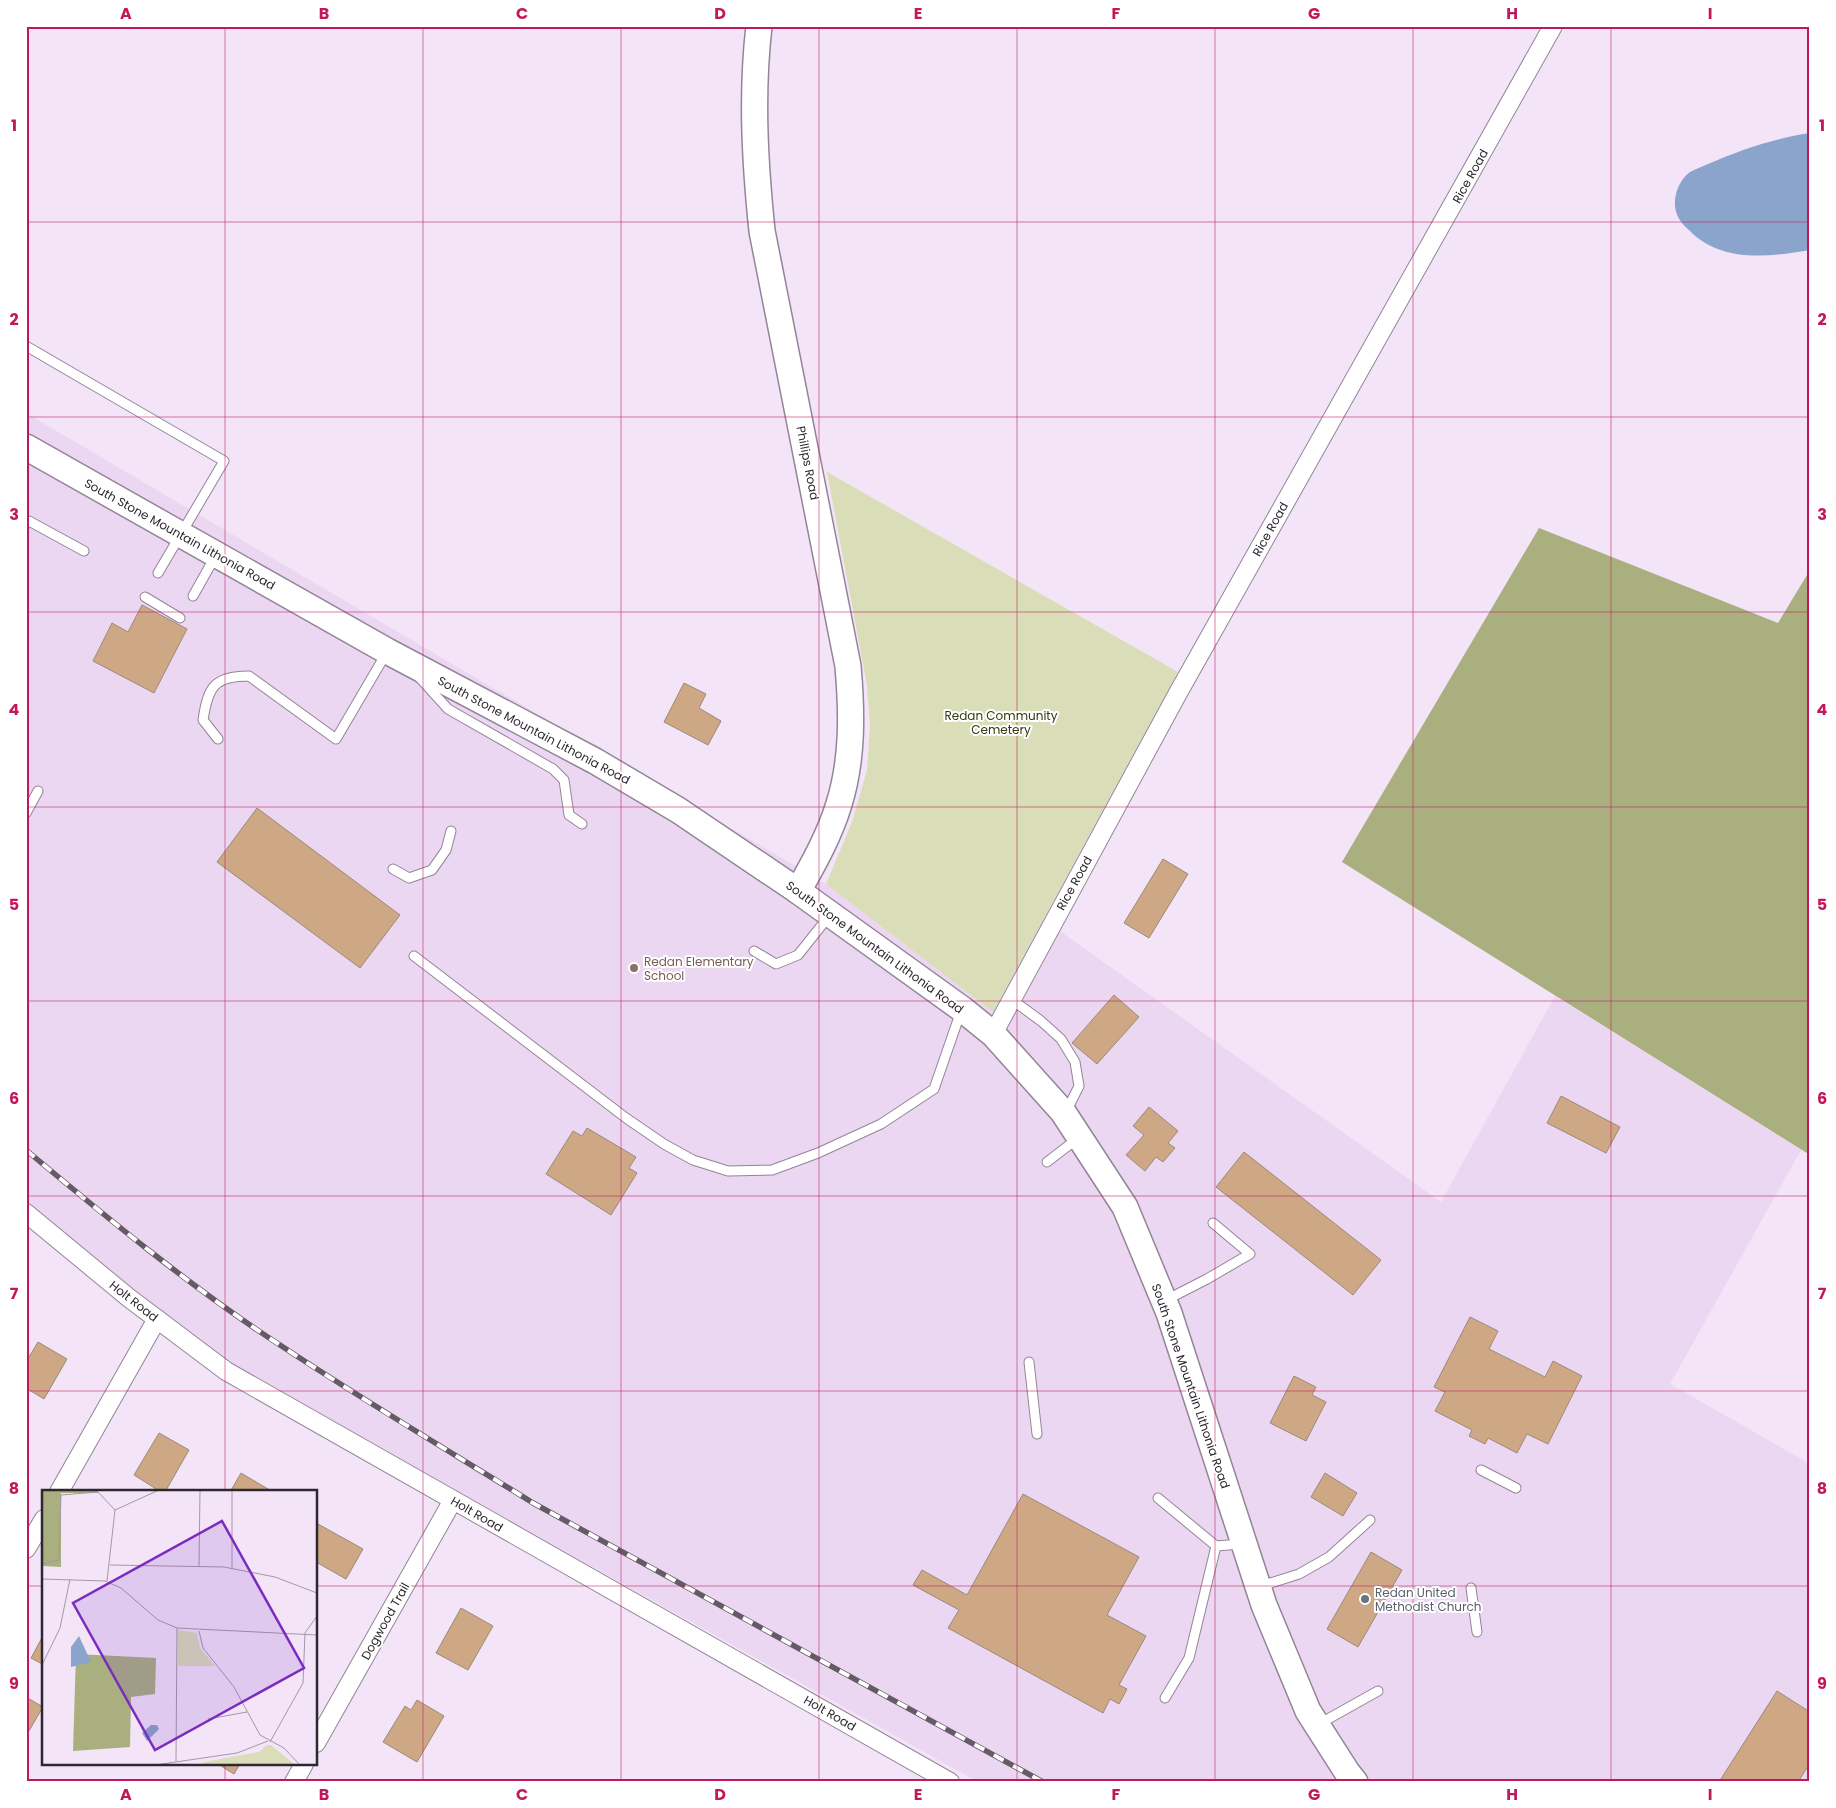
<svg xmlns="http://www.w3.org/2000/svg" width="1836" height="1808" viewBox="0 0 1836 1808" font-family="Poppins,sans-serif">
  <rect width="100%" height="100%" fill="#f3e4f7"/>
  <polygon fill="#ebd7f1" points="26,413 826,884 993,1012 1043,919 1441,1202 1555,996 1801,1150 1670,1384 1810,1464 1810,1782 978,1782 226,1362 26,1206"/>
  <polygon fill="#d9deb8" points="827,472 1178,672 993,1012 826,884 852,822 867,770 870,726 867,685"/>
  <polygon fill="#a9af7f" points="1539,528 1778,623 1810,570 1810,1155 1342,862"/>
  <path fill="#8aa4cc" d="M1810 133V250C1770 257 1721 263 1690 231 1682 224 1676 217 1675 206 1674 194 1680 179 1690 172 1695 169 1702 167 1708 164 1740 150 1775 138 1810 133Z"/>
  <g fill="#cea884" stroke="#9a8a7a">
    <polygon points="142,605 187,629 154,693 93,661 112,623 128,632"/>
    <polygon points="684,683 706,694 699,708 721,721 708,745 664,722"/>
    <polygon points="257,808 400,915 360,968 217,862"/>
    <polygon points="1163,859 1188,874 1149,938 1124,923"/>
    <polygon points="1114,995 1139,1017 1097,1064 1072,1043"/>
    <polygon points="1561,1096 1620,1127 1606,1153 1547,1123"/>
    <polygon points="1149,1107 1178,1131 1168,1143 1175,1148 1163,1162 1156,1157 1145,1171 1126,1155 1144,1135 1133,1126"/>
    <polygon points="587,1128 636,1157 629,1168 637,1173 611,1215 546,1174 573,1131 582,1136"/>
    <polygon points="1244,1152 1381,1260 1353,1295 1216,1187"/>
    <polygon points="1470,1317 1498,1331 1489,1349 1545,1377 1553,1361 1582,1376 1548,1444 1527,1434 1517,1453 1488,1438 1485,1444 1469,1436 1472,1430 1435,1411 1445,1392 1434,1387"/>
    <polygon points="38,1342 67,1359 44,1399 26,1388 26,1362"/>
    <polygon points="1294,1376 1316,1387 1312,1395 1326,1402 1306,1441 1270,1423"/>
    <polygon points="159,1433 189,1450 165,1492 161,1492 134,1475"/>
    <polygon points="241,1473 273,1492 230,1492"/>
    <polygon points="1325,1473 1357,1493 1343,1516 1311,1497"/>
    <polygon points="1023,1494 1139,1557 1107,1615 1146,1636 1119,1685 1127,1689 1119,1704 1110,1699 1103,1713 948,1628 959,1610 913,1585 922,1570 967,1595"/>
    <polygon points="318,1524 363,1549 346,1579 316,1562 316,1528"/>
    <polygon points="1371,1552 1402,1570 1358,1647 1327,1629"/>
    <polygon points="461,1608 493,1626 468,1670 436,1653"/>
    <polygon points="44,1634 44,1665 31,1658"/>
    <polygon points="1777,1691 1810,1712 1810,1763 1798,1782 1719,1782"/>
    <polygon points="26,1697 43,1707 26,1736"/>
    <polygon points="417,1700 444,1716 417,1762 383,1742 405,1706 411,1710"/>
    <polygon points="218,1764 240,1764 234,1774"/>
  </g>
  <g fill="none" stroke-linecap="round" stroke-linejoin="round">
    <defs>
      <g id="lane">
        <polyline points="26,346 224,461 158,573"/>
        <polyline points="26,524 29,521 84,551"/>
        <polyline points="193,596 216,555"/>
        <polyline points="145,597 180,618"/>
        <polyline points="419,677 448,709 553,769 564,780 569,815 582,824"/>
        <path d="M218 739 203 720C208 687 214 676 249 676L336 739 387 652"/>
        <polyline points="26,813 38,791"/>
        <polyline points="393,869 409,878 432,870 446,850 451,831"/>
        <polyline points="754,951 776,964 798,955 829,916"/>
        <polyline points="414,956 626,1118 664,1144 693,1160 728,1171 772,1170 818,1153 881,1124 934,1089 961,1011"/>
        <polyline points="1011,999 1041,1021 1061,1039 1075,1062 1079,1086 1066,1112"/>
        <polyline points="1047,1162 1077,1139"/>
        <polyline points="1166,1300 1207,1279 1250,1254 1213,1223"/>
        <polyline points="1029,1362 1037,1434"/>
        <polyline points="1481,1470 1516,1488"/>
        <polyline points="1158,1498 1216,1546 1241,1544"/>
        <polyline points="1261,1586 1299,1574 1329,1557 1370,1520"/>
        <polyline points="1471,1588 1477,1632"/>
        <polyline points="1165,1698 1189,1658 1216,1546"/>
        <polyline points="1319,1724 1378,1691"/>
      </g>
      <g id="street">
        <polyline points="993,1034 1178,693 1553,26"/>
        <polyline points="26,1213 129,1298 226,1371 950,1782"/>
        <polyline points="59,1492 157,1319"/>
        <polyline points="26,1549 44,1519"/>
        <polyline points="316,1743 453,1500"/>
        <polyline points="294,1782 304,1764"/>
      </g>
      <g id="secondary">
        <path d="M759 26C751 95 755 163 762 231L848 666C852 712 853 759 839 804 830 834 814 863 798 891"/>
        <polyline points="26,447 387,651 595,761 678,810 798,891 962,1009 993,1034 1063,1112 1125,1207 1169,1313 1264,1605 1308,1711 1347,1772 1355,1782"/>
      </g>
    </defs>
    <use href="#lane" stroke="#938597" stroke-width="11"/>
    <use href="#street" stroke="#938597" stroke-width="20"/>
    <use href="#secondary" stroke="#938597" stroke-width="28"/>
    <use href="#lane" stroke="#fff" stroke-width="9"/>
    <use href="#street" stroke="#fff" stroke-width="18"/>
    <use href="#secondary" stroke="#fff" stroke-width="25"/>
    <defs>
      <path id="rail" d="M26 1150C106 1217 192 1288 280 1345 363 1400 449 1451 533 1503L1043 1782"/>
    </defs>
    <use href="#rail" stroke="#645b66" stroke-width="5.5"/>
    <use href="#rail" stroke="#fff" stroke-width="4" stroke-dasharray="11" stroke-linecap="butt"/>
  </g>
  <path fill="none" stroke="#c2185b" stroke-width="1" stroke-opacity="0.55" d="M225 26V1492M423 26V1782M621 26V1782M819 26V1782M1017 26V1782M1215 26V1782M1413 26V1782M1611 26V1782M26 222H1810M26 417H1810M26 612H1810M26 807H1810M26 1001H1810M26 1196H1810M26 1391H1810M26 1586H44M316 1586H1810M225 1764V1782"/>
  <circle fill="#8d6e63" stroke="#fff" stroke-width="2" cx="634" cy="968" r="5"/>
  <circle fill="#6b7280" stroke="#fff" stroke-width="2" cx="1365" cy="1599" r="5"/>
  <g text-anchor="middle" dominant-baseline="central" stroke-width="4" stroke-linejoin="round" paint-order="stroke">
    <g font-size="12" fill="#2d272f" stroke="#fff">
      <text transform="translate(1470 176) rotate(-61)">Rice Road</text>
      <text transform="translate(808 463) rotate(79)">Phillips Road</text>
      <text transform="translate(1270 529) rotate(-61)">Rice Road</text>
      <text transform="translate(180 534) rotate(29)">South Stone Mountain Lithonia Road</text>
      <text transform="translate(534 730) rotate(28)">South Stone Mountain Lithonia Road</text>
      <text transform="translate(1074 883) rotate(-61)">Rice Road</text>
      <text transform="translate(875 947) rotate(36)">South Stone Mountain Lithonia Road</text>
      <text transform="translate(134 1301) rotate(38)">Holt Road</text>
      <text transform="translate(1191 1386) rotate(71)">South Stone Mountain Lithonia Road</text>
      <text transform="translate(477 1514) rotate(30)">Holt Road</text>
      <text transform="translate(385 1621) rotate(-61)">Dogwood Trail</text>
      <text transform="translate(830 1713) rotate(30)">Holt Road</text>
    </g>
    <g font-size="12" fill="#353812" stroke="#fff">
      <text x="1001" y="715">Redan Community<tspan x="1001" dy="14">Cemetery</tspan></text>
    </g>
    <g font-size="12" fill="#785e54" stroke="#fff" text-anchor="start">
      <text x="644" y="961">Redan Elementary<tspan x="644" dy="14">School</tspan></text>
    </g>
    <g font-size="12" fill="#5b616d" stroke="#fff" text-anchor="start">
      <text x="1375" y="1592">Redan United<tspan x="1375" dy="14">Methodist Church</tspan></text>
    </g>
  </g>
  <g transform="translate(42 1490)">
    <rect width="275" height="275" fill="#f3e4f7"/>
    <path d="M136 140 155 143 158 158 173 176H136ZM225 255H229L253 275H162V272L217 262Z" fill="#d9deb8"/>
    <path d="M0 0H55L56 3H19V77L0 76ZM34 164 114 168 113 204 89 207 88 257 31 261Z" fill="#a9af7f"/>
    <path d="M37 146 49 172 29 177V157ZM109 235H115L117 239 105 251 100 243Z" fill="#8aa4cc"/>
    <path fill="none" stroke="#a498a7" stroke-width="1" d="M56 2 73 20 65 91M73 20 117 0M0 74 17 70 19 5 56 2M68 75 182 77 233 87 275 103M157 76 158 0M190 78V0M0 89 63 91 79 98 116 130 135 138 275 145M157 141 161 158 192 197 218 245 242 258 258 275M0 175 18 138 28 89M0 212V275M166 229 205 222M228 252 261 193 263 143 275 126M134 271 135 138M113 275 195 263 226 251"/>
    <path fill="#7b2cbf" fill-opacity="0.15" stroke="#7b2cbf" stroke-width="2.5" d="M180 31 262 178 113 260 31 113Z"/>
    <rect width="275" height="275" fill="none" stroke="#2d272f" stroke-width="2.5"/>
  </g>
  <rect width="1836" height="1808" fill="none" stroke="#ffffff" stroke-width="55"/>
  <rect x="28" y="28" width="1780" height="1752" fill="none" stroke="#c2185b" stroke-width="2"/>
  <g font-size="16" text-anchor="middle" font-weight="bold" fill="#c2185b">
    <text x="126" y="19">A</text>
    <text x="324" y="19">B</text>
    <text x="522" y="19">C</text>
    <text x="720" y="19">D</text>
    <text x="918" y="19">E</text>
    <text x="1116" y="19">F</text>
    <text x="1314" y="19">G</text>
    <text x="1512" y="19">H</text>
    <text x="1710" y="19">I</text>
    <text x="14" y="131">1</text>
    <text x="1822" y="131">1</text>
    <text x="14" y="325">2</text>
    <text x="1822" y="325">2</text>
    <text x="14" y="520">3</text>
    <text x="1822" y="520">3</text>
    <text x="14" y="715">4</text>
    <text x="1822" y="715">4</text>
    <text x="14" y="910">5</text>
    <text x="1822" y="910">5</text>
    <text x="14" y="1104">6</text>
    <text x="1822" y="1104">6</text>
    <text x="14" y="1299">7</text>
    <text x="1822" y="1299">7</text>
    <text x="14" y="1494">8</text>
    <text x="1822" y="1494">8</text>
    <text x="14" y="1689">9</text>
    <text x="1822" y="1689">9</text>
    <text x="126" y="1800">A</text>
    <text x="324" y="1800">B</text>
    <text x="522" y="1800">C</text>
    <text x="720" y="1800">D</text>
    <text x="918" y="1800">E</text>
    <text x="1116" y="1800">F</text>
    <text x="1314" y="1800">G</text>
    <text x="1512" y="1800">H</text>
    <text x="1710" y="1800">I</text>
  </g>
</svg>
